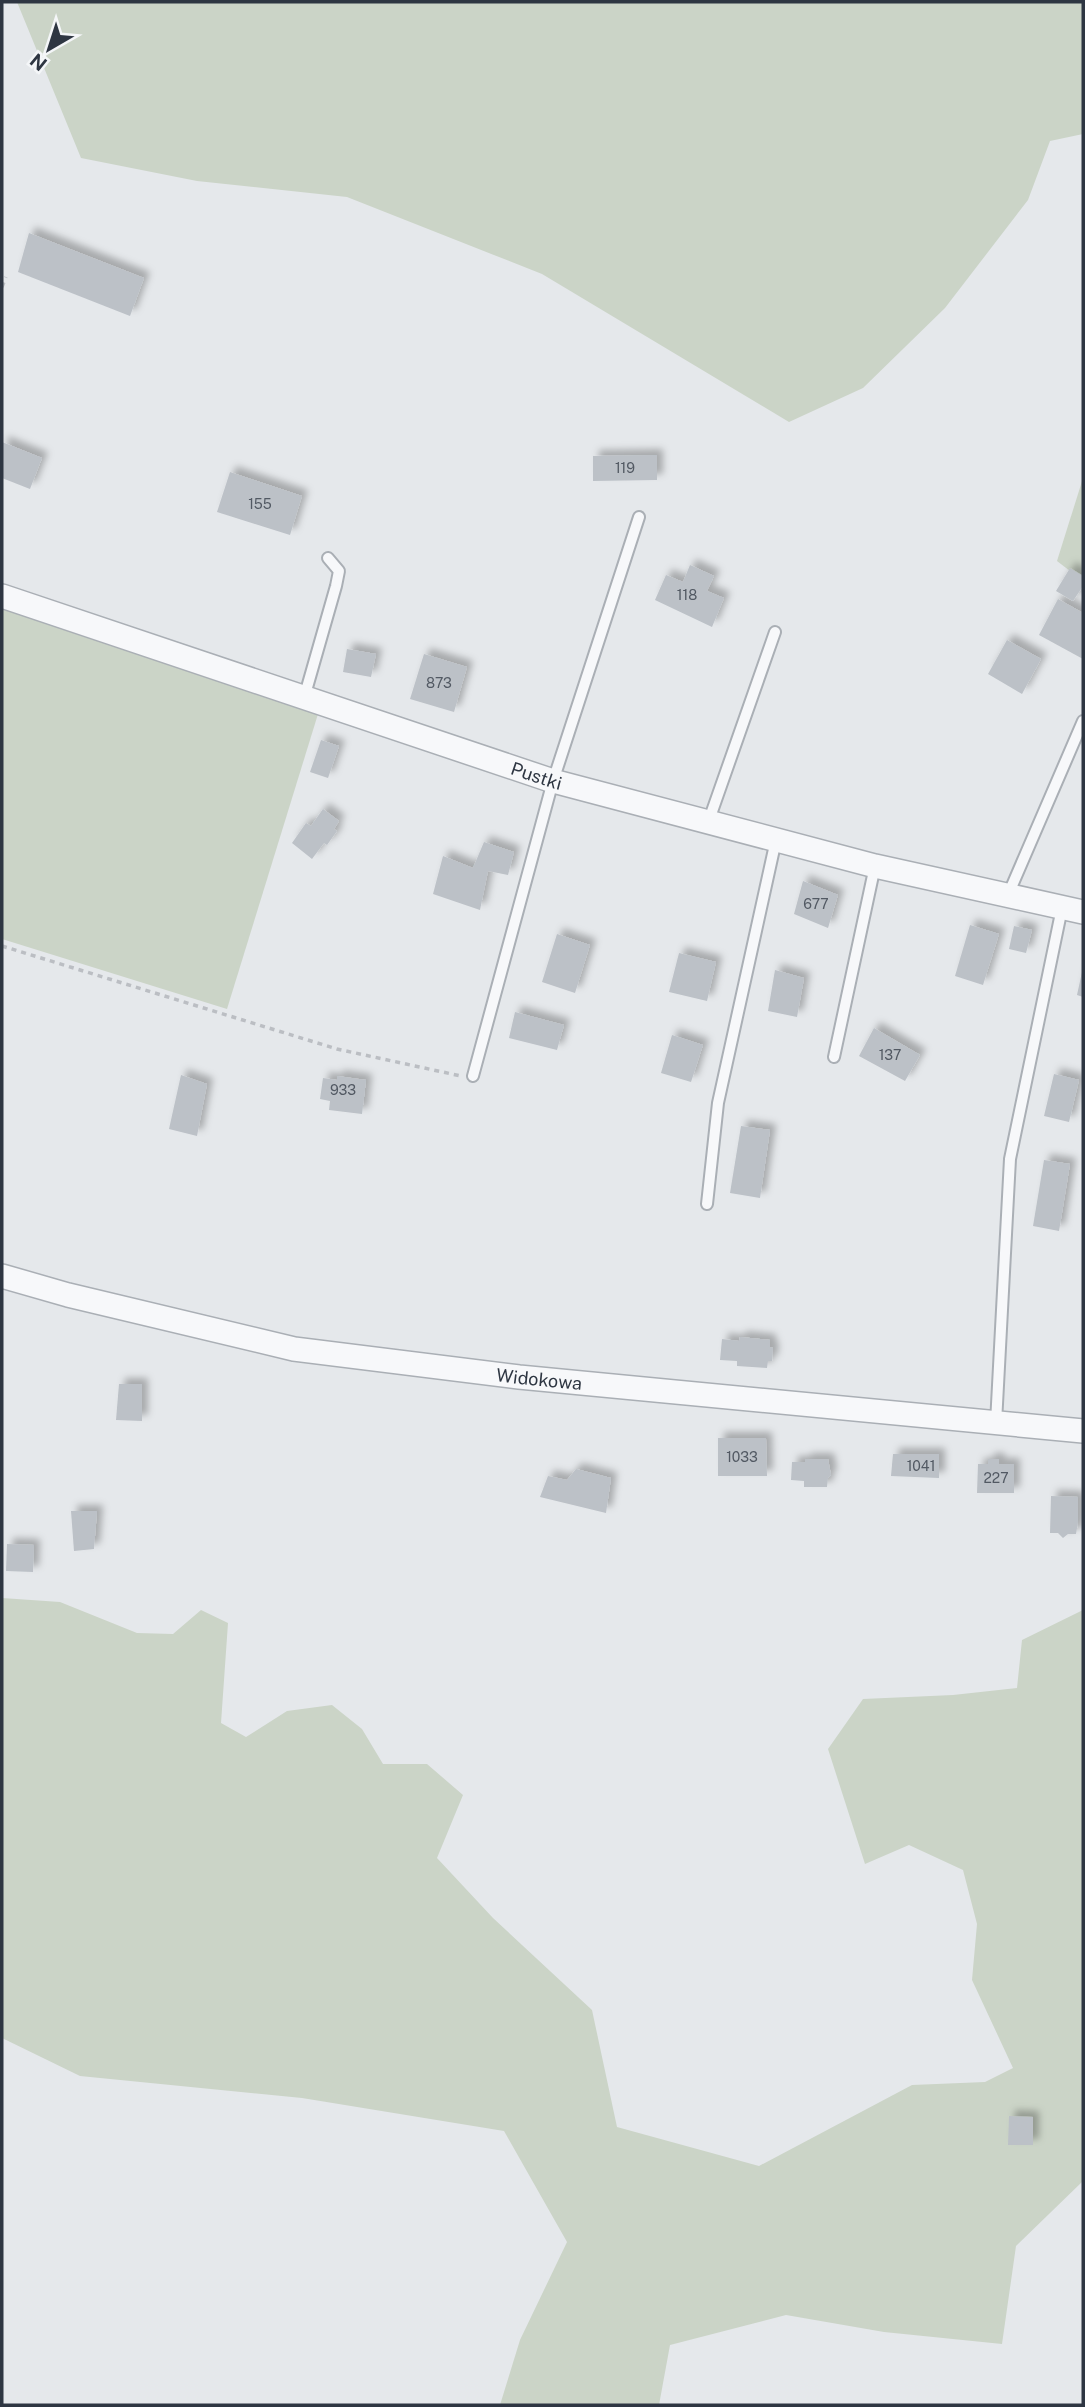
<svg xmlns="http://www.w3.org/2000/svg" width="1085" height="2407" viewBox="0 0 1085 2407" font-family="'Public Sans',sans-serif">
  <defs>
    <filter id="shadow"><feDropShadow dx="6" dy="-6" stdDeviation="3.5" flood-color="#0004"/></filter>
  </defs>
  <rect width="100%" height="100%" fill="#e5e8eb"/>
  <g fill="#cbd4c7">
    <polygon points="17,2 1083,2 1083,134 1050,141 1028,200 945,308 863,388 789,422 542,274 347,197 197,181 81,158"/>
    <polygon points="1083,478 1083,581 1057,561"/>
    <polygon points="2,607 318,714 227,1009 2,939"/>
    <polygon points="2,1598 60,1602 137,1633 173,1634 201,1610 228,1623 221,1723 246,1737 287,1711 332,1705 362,1729 383,1764 427,1764 463,1795 437,1858 493,1918 592,2010 617,2127 759,2166 912,2085 985,2082 1013,2068 972,1980 977,1924 963,1870 909,1845 865,1864 828,1749 863,1699 953,1695 1017,1688 1022,1640 1083,1610 1083,2181 1016,2246 1002,2344 884,2332 786,2315 670,2345 659,2405 500,2405 520,2340 567,2242 504,2131 302,2098 80,2076 2,2038"/>
  </g>
  <g fill="#bcc1c7" filter="url(#shadow)">
    <polygon points="29,233 144,278 130,316 18,272"/>
    <polygon points="2,442 42,458 30,489 2,478"/>
    <polygon points="657,455 657,480 593,481 593,456"/>
    <polygon points="230,472 302,496 290,535 217,512"/>
    <polygon points="690,565 714,576 707,591 724,598 712,627 655,600 666,575 683,582"/>
    <polygon points="1070,568 1083,576 1083,586 1073,601 1056,591"/>
    <polygon points="1058,599 1083,613 1083,659 1039,635"/>
    <polygon points="1007,640 1041,659 1022,694 988,674"/>
    <polygon points="347,649 376,654 371,677 343,672"/>
    <polygon points="424,654 467,667 454,712 410,699"/>
    <polygon points="321,740 339,746 328,778 310,772"/>
    <polygon points="323,809 339,821 334,829 337,831 327,845 324,843 312,859 292,843 306,823 311,826"/>
    <polygon points="484,842 514,852 508,875 488,871 480,910 433,894 443,856 473,868"/>
    <polygon points="803,881 838,895 828,928 794,914"/>
    <polygon points="970,925 999,934 983,985 955,976"/>
    <polygon points="1014,926 1032,930 1026,953 1009,949"/>
    <polygon points="557,934 590,945 575,993 542,982"/>
    <polygon points="679,953 716,962 707,1001 669,992"/>
    <polygon points="775,970 804,978 797,1017 768,1011"/>
    <polygon points="1082,972 1083,972 1083,997 1077,995"/>
    <polygon points="515,1012 564,1025 557,1050 509,1038"/>
    <polygon points="874,1028 920,1055 905,1081 859,1056"/>
    <polygon points="672,1035 703,1045 691,1082 661,1073"/>
    <polygon points="1054,1074 1079,1080 1069,1122 1044,1116"/>
    <polygon points="181,1075 207,1084 197,1136 169,1129"/>
    <polygon points="337,1076 366,1080 362,1114 329,1110 330,1101 320,1099 323,1078 337,1080"/>
    <polygon points="741,1126 770,1130 760,1198 730,1193"/>
    <polygon points="1044,1160 1070,1164 1059,1231 1033,1226"/>
    <polygon points="740,1337 770,1340 770,1347 773,1348 772,1361 768,1361 767,1368 737,1366 737,1361 720,1360 722,1339 739,1341"/>
    <polygon points="119,1384 142,1384 142,1421 116,1420"/>
    <polygon points="718,1438 766,1438 767,1476 718,1476"/>
    <polygon points="893,1454 939,1454 939,1478 891,1476"/>
    <polygon points="805,1459 828,1459 831,1475 828,1478 827,1487 804,1487 804,1481 791,1480 792,1462 805,1462"/>
    <polygon points="988,1459 999,1459 999,1464 1014,1464 1014,1493 977,1493 978,1464 988,1464"/>
    <polygon points="576,1469 611,1478 606,1513 540,1497 548,1476 567,1480"/>
    <polygon points="1051,1496 1078,1497 1078,1522 1076,1534 1068,1534 1063,1538 1058,1533 1050,1533"/>
    <polygon points="71,1511 97,1511 94,1549 74,1551"/>
    <polygon points="7,1544 34,1545 33,1572 6,1571"/>
    <polygon points="1009,2116 1033,2117 1033,2145 1008,2145"/>
  </g>
  <g fill="none" stroke-linecap="round" stroke-linejoin="round">
    <defs>
      <g id="service">
        <polyline points="304,698 336,586 339,571 328,558"/>
        <polyline points="709,820 775,632"/>
        <polyline points="1008,895 1083,721"/>
        <polyline points="834,1057 875,866"/>
        <polyline points="473,1076 553,781 639,517"/>
        <polyline points="707,1204 718,1103 776,840"/>
        <polyline points="996,1423 1010,1159 1062,908"/>
      </g>
      <g id="minor">
        <path id="s1" d="M2 596 553 781 875 866 1083 912"/>
        <path id="s2" d="M2 1276 68 1295 294 1349 519 1377 1083 1431"/>
      </g>
    </defs>
    <use href="#service" stroke="#aaafb5" stroke-width="14"/>
    <use href="#minor" stroke="#aaafb5" stroke-width="26"/>
    <g stroke="#bbbec3" stroke-width="3.5" stroke-dasharray="5 5" stroke-linecap="butt">
      <polyline points="2,287 6,277"/>
      <polyline points="2,946 337,1049 461,1076"/>
    </g>
    <use href="#service" stroke="#f7f8fa" stroke-width="10"/>
    <use href="#minor" stroke="#f7f8fa" stroke-width="23"/>
  </g>
  <g text-anchor="middle" dominant-baseline="central" stroke-width="5" stroke-linejoin="round" paint-order="stroke">
    <g font-size="14" fill="#525963">
      <text x="625" y="468">119</text>
      <text x="260" y="504">155</text>
      <text x="687" y="595">118</text>
      <text x="439" y="683">873</text>
      <text x="816" y="904">677</text>
      <text x="890" y="1055">137</text>
      <text x="343" y="1090">933</text>
      <text x="742" y="1457">1033</text>
      <text x="921" y="1466">1041</text>
      <text x="996" y="1478">227</text>
    </g>
    <g font-size="18" fill="#2e3642" stroke="#f4f6f8">
      <text stroke="none"><textPath href="#s1" startOffset="564">Pustki</textPath></text>
      <text stroke="none"><textPath href="#s2" startOffset="548">Widokowa</textPath></text>
    </g>
  </g>
  <rect width="1085" height="2407" fill="none" stroke="#2e3642" stroke-width="7"/>
  <g transform="translate(49 49) rotate(219)" stroke="#f4f6f8" stroke-width="5" paint-order="stroke">
  <path d="M0-5L12 26L0 18L-12 26Z" fill="#2e3642"/>
  <text y="-10" font-size="19" font-weight="bold" text-anchor="middle" fill="#2e3642">N</text>
  </g>
</svg>
